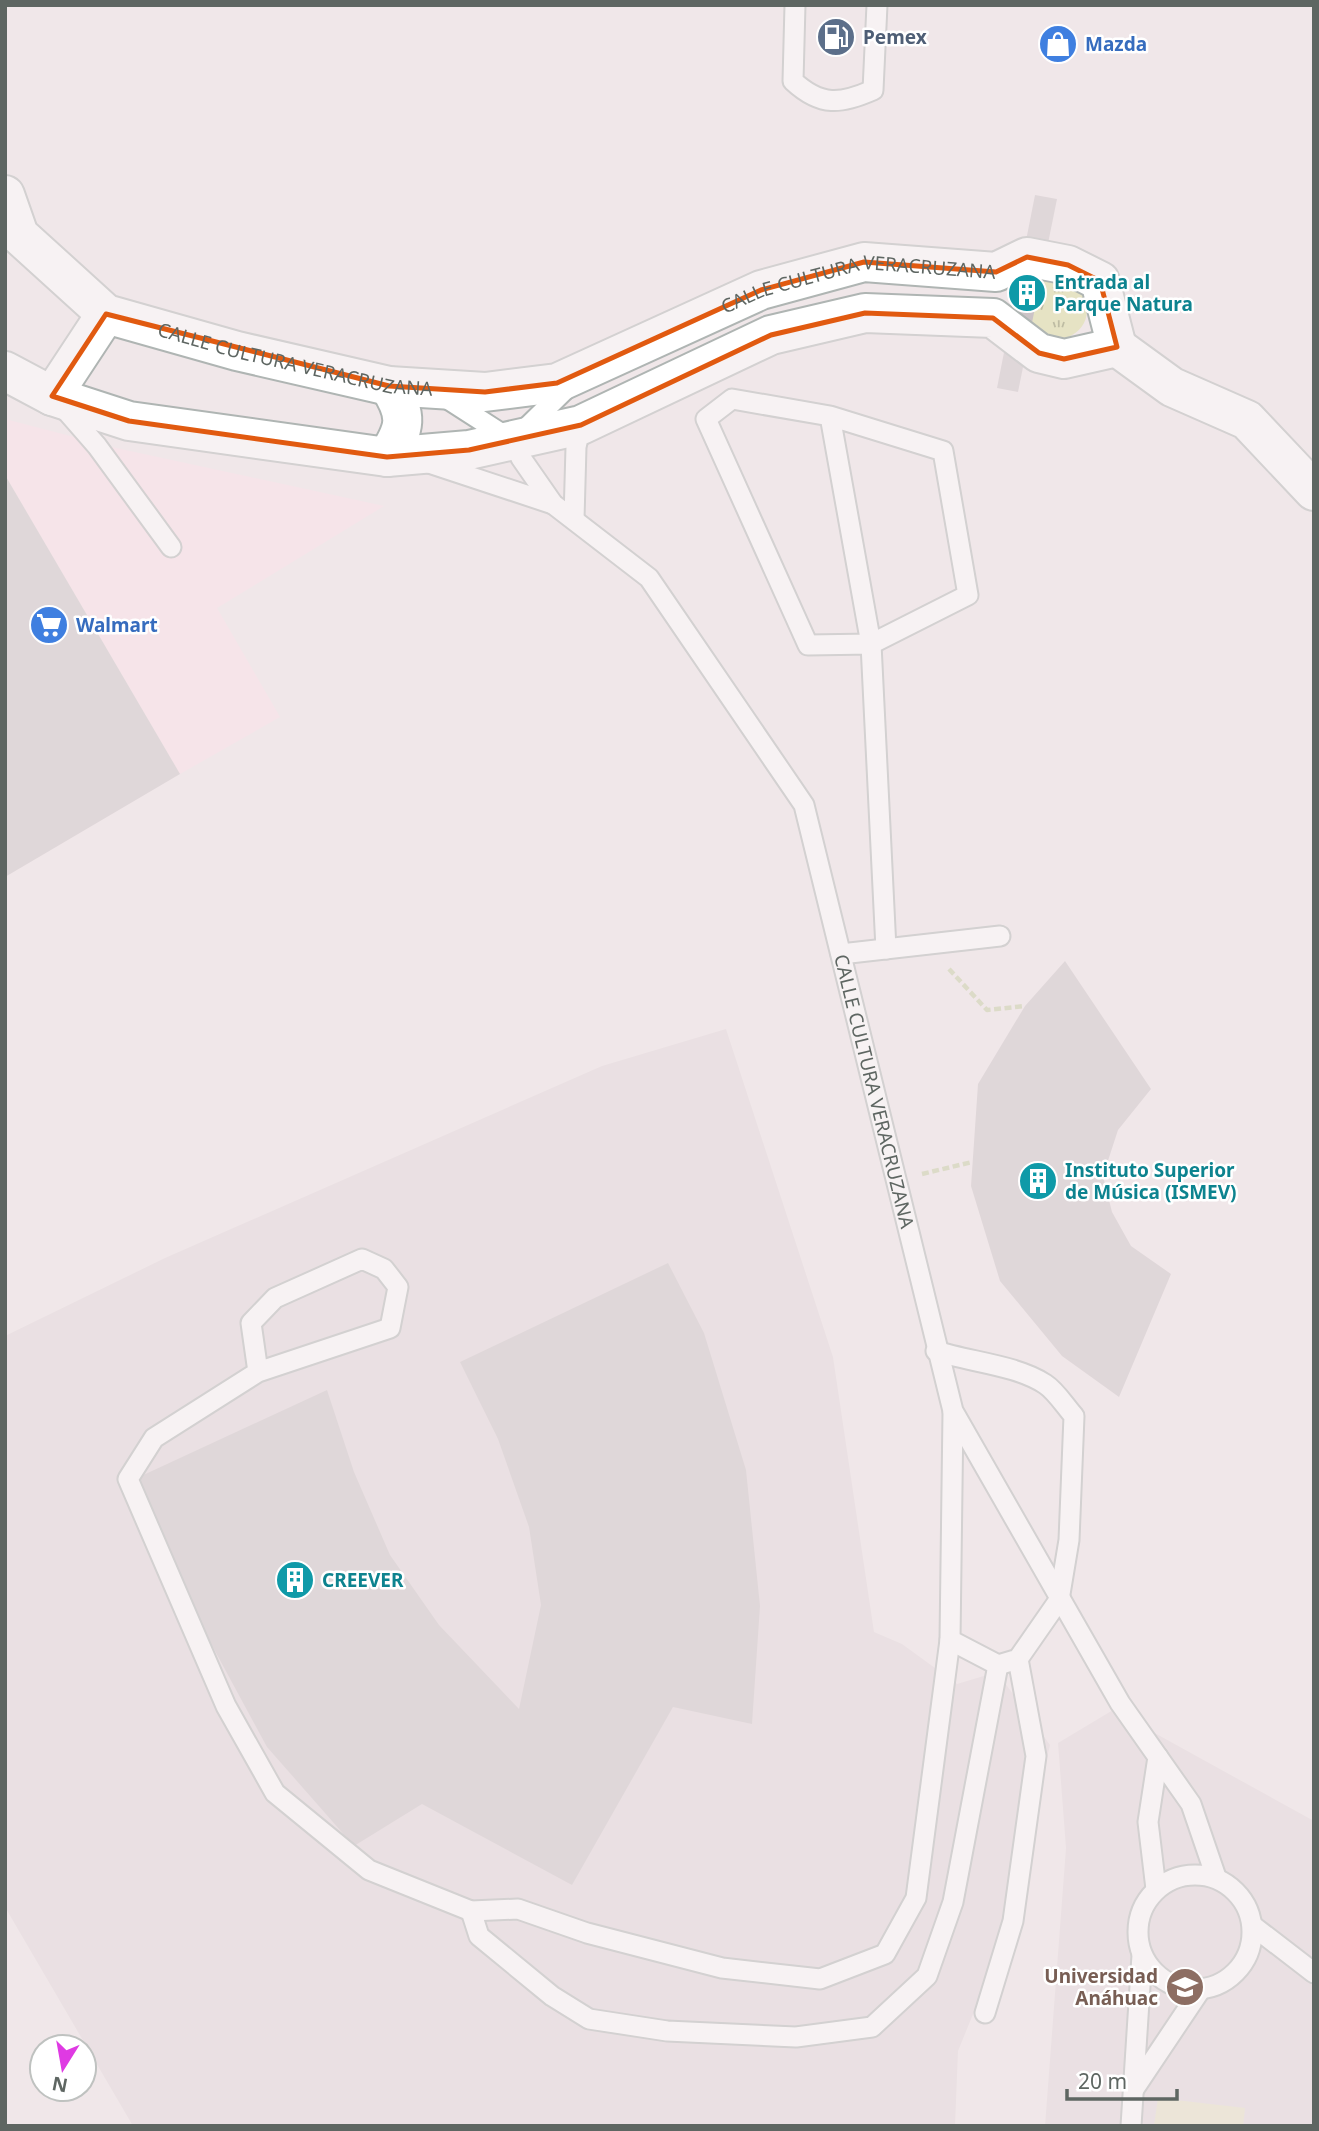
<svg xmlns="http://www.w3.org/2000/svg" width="1319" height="2131" viewBox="0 0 1319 2131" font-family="'Noto Sans',sans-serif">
  <defs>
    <pattern id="grass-tufts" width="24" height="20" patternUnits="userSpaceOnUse" patternTransform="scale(1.75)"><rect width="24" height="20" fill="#e6e3c4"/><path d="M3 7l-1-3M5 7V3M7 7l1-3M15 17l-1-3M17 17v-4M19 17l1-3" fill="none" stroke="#bebca3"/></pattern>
  </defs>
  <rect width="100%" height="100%" fill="#f0e7e9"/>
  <polygon fill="#fddfe8" points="5,419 116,448 384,506 217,608 280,717 180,774 5,475"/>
  <g fill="#e2d8db">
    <polygon points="726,1029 833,1357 874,1632 902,1644 957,1684 997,1672 1050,1745 1004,1938 958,2051 955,2126 133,2126 5,1907 5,1336 165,1258 602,1066"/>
    <polygon points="1113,1710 1314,1821 1314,2126 1045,2126 1066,1848 1058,1743"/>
  </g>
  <path fill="url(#grass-tufts)" d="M1039 276 1081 289C1097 323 1078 337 1047 345L1016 301Z"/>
  <polygon fill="#e6e3c4" points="1158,2098 1245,2108 1243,2126 1154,2126"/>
  <g fill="#cbc3c6">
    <polygon points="1035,195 1057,199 1018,392 997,388"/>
    <polygon points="5,475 180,774 5,877"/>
    <polygon points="1065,961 1151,1089 1118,1130 1103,1176 1112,1212 1131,1246 1171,1274 1119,1397 1062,1356 1000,1281 971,1186 978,1084 1025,1006"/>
    <polygon points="668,1263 704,1333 746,1470 760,1606 752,1724 673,1707 572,1885 422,1804 354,1846 267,1747 208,1638 139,1477 327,1390 354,1472 390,1555 439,1625 519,1709 541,1605 529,1527 498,1439 460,1362"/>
  </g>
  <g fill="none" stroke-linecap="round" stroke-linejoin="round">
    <defs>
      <g id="service">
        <path d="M795 5 793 81C821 107 841 104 873 90L877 5"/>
        <path id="s1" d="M443 396 513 441 521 458 553 504 649 578 804 805 953 1411 1120 1703 1191 1804 1216 1877"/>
        <polyline points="63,407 97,446 171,547"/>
        <polyline points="830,416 871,644 968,595 943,451 830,416 732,399 706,419 808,645 871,644 886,949"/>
        <polyline points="521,433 570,385"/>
        <polyline points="426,462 553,504"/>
        <polyline points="574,519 576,447 581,425"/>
        <polyline points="841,954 1000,936"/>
        <path d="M936 1351C970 1362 1016 1365 1045 1384 1056 1391 1065 1406 1074 1416L1069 1540 1059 1600 1018 1659 998 1665 950 1640 953 1412"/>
        <polyline points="258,1372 251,1323 275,1298 362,1259 384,1269 398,1287 390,1328 258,1372 154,1438 128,1479 226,1706 275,1793 369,1870 471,1911 518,1909 587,1933 722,1968 820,1979 885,1954 916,1898 950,1640"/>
        <circle cx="1195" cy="1932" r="57"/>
        <polyline points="1156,1889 1148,1822 1158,1757"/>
        <polyline points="471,1911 479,1936 552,1996 589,2019 667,2031 796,2037 872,2027 927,1976 953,1902 998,1665"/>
        <polyline points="1253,1926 1314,1973"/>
        <polyline points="985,2013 1013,1921 1036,1756 1018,1659"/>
        <polyline points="1134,2089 1201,1989"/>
        <polyline points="1131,2126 1142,1955"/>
      </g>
      <g id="minor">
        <path id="s2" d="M5 195 19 235 106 314 237 351 389 386 485 392 557 383 761 290 864 262 996 272 1027 257 1068 265 1100 281 1117 347"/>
        <polyline points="1117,347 1172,387 1247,420 1314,491"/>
        <polyline points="5,371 52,396 129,421 387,457 469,450 581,425 771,335 865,313 993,318 1039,353 1064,359 1117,347"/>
        <polyline points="52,396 106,314"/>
        <path d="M387 457C406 427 408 416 389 386"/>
      </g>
    </defs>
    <use href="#service" stroke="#afb5b3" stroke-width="23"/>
    <use href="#minor" stroke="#afb5b3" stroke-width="42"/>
    <g stroke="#c4cca1" stroke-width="4.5" stroke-dasharray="7 3.5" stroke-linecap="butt">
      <polyline points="949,969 987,1010 1025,1006"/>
      <polyline points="922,1174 972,1162"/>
    </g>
    <use href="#service" stroke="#fff" stroke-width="19"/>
    <use href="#minor" stroke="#fff" stroke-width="38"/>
  </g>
  <path d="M0 0H1319V2131H0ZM1027 257 1068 265 1100 281 1117 347 1064 359 1039 353 993 318 865 313 771 335 581 425 469 450 387 457 129 421 52 396 106 314 389 386 485 392 557 383 761 290 864 262 996 272Z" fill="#f0e7e9" fill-opacity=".55" fill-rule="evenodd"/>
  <path fill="none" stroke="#e15a10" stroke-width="5" stroke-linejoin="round" d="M1027 257 1068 265 1100 281 1117 347 1064 359 1039 353 993 318 865 313 771 335 581 425 469 450 387 457 129 421 52 396 106 314 389 386 485 392 557 383 761 290 864 262 996 272Z"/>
  <defs>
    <symbol id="fuel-disc" viewBox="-11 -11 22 22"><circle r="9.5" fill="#5c6f8a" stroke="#fff"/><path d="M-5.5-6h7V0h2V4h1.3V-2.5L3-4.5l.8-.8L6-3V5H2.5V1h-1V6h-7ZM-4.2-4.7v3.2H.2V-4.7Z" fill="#fff"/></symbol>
    <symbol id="shop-disc" viewBox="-11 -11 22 22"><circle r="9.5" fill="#3f7fe0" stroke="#fff"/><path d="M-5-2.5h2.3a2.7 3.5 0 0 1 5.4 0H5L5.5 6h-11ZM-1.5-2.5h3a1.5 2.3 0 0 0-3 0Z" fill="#fff"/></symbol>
    <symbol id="building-disc" viewBox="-11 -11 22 22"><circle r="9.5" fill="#0f9aa8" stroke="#fff"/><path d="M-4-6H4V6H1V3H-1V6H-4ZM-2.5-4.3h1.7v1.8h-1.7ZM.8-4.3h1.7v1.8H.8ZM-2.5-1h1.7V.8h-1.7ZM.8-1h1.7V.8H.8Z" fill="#fff"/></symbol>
    <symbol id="supermarket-disc" viewBox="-11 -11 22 22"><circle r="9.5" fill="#3f7fe0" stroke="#fff"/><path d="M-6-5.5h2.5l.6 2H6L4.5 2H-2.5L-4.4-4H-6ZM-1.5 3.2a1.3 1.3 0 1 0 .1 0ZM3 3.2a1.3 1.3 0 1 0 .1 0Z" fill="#fff"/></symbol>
    <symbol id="university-disc" viewBox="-11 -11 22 22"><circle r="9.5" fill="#8d6e63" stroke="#fff"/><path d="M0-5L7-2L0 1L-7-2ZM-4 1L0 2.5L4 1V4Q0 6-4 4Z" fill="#fff"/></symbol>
  </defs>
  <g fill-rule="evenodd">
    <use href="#fuel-disc" x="814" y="15" width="44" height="44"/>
    <use href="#shop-disc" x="1036" y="22" width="44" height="44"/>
    <use href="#building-disc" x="1005" y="271" width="44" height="44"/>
    <use href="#supermarket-disc" x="27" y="603" width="44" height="44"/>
    <use href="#building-disc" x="1016" y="1159" width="44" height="44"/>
    <use href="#building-disc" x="273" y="1558" width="44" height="44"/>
    <use href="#university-disc" x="1163" y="1965" width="44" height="44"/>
  </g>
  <g text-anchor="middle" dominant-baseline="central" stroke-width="5" stroke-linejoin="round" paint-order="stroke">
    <g font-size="19" font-weight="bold" fill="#4e5e75" stroke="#fff" text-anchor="start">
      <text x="863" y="37">Pemex</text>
    </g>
    <g font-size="19" font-weight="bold" fill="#366cbe" stroke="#fff" text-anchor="start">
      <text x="1085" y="44">Mazda</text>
      <text x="76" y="625">Walmart</text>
    </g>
    <g font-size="19" font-weight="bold" fill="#0d838f" stroke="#fff" text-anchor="start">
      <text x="1054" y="282">Entrada al<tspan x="1054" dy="22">Parque Natura</tspan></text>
      <text x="1065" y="1170">Instituto Superior<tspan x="1065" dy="22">de Música (ISMEV)</tspan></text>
      <text x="322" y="1580">CREEVER</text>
    </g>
    <g font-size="19" fill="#5e6662" stroke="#fff">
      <text stroke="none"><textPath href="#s2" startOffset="943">CALLE CULTURA VERACRUZANA</textPath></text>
      <text stroke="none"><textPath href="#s2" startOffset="355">CALLE CULTURA VERACRUZANA</textPath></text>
      <text stroke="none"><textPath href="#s1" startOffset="849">CALLE CULTURA VERACRUZANA</textPath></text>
    </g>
    <g font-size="19" font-weight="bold" fill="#785e54" stroke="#fff" text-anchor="end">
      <text x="1158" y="1976">Universidad<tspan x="1158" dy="22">Anáhuac</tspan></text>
    </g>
  </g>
  <rect width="1319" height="2131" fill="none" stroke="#5e6662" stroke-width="14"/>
  <g transform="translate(63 2068) rotate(191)"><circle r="33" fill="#ffffff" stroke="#bfc2c0" stroke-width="2"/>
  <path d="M0-5L12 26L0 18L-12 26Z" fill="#df3ae3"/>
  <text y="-10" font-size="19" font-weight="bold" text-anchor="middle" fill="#5e6662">N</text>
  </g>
  <path d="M1067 2089v10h110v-10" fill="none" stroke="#5e6662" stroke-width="3.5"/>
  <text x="1078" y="2089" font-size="21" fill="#5e6662" stroke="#ffffff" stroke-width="5" paint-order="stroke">20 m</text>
</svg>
